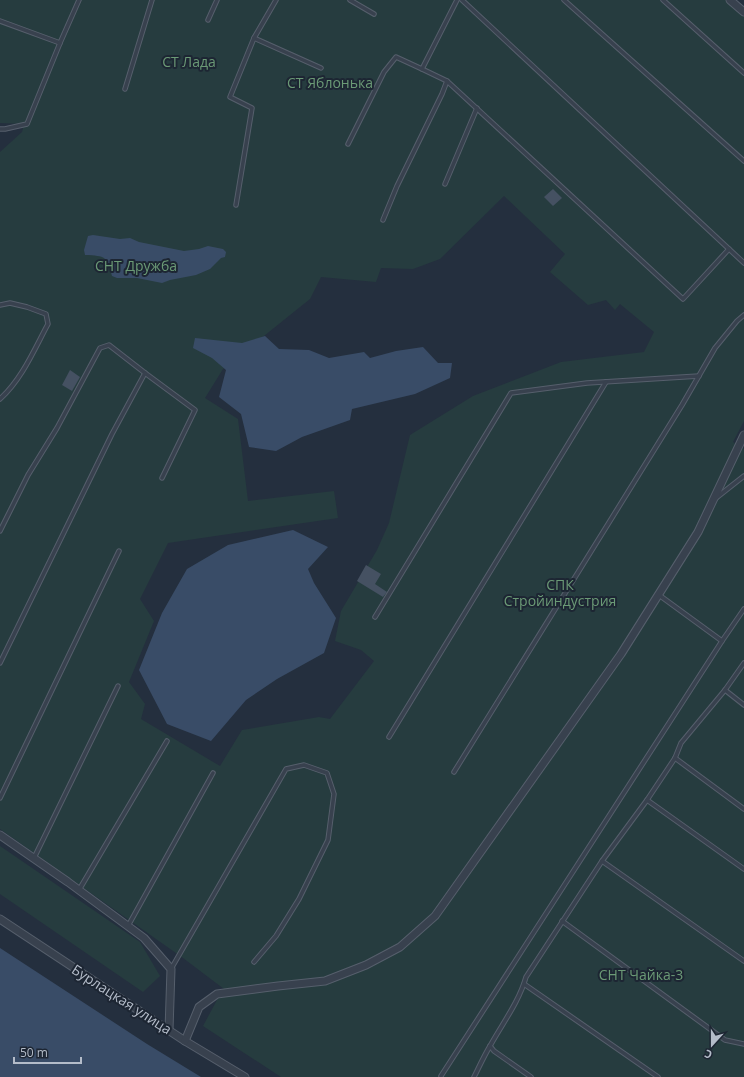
<svg xmlns="http://www.w3.org/2000/svg" width="744" height="1077" viewBox="0 0 744 1077" font-family="'Open Sans',sans-serif">
  <rect width="100%" height="100%" fill="#242f3e"/>
  <g fill="#263c3f" fill-rule="evenodd">
    <path d="M0 0H729L744 13V421L733 442 744 449V1077H281L203 1026 217 1000 224 989 183 958 0 829V152L22 132 24 124 0 123ZM504 196 565 254 550 272 588 305 606 300 615 310 620 304 654 332 644 352 561 362 473 396 410 435 389 523 377 550 341 611 335 641 361 650 374 661 330 719 319 717 242 730 220 766 141 719 145 704 129 682 154 621 140 599 168 543 338 518 334 491 248 501 238 419 205 398 223 369 310 299 321 277 376 282 381 268 413 269 440 259Z"/>
    <polygon points="0,846 140,942 160,976 143,992 0,894"/>
  </g>
  <g fill="#394c67">
    <path d="M93 235 120 239 130 238 139 242 184 251 199 249 208 246 223 249 226 252 225 257 221 258 210 269 196 275 170 280 162 283 137 278H117L112 276C107 256 106 256 85 255L84 250 88 236Z"/>
    <polygon points="265,336 279,349 309,350 329,358 364,352 370,358 396,351 423,347 438,363 452,363 450,378 415,394 352,409 350,420 302,437 276,451 249,447 241,414 219,397 226,370 212,358 193,348 195,338 242,343"/>
    <polygon points="293,530 328,547 308,569 314,583 336,618 324,653 277,679 246,700 211,741 167,724 139,670 162,613 187,569 228,545"/>
    <polygon points="0,948 147,1044 201,1077 0,1077"/>
  </g>
  <g fill="#455162">
    <polygon points="553,189 562,198 553,206 544,197"/>
    <polygon points="70,370 80,377 72,391 62,385"/>
    <polygon points="366,565 381,574 375,584 387,592 383,597 357,581"/>
  </g>
  <g fill="none" stroke-linecap="round" stroke-linejoin="round">
    <defs>
      <g id="service">
        <polyline points="350,0 374,14"/>
        <polyline points="457,0 422,69 447,81 683,299 729,249 744,263"/>
        <polyline points="462,0 729,249"/>
        <polyline points="564,0 744,161"/>
        <polyline points="663,0 744,73"/>
        <polyline points="208,20 217,0"/>
        <polyline points="0,21 60,43"/>
        <polyline points="254,38 321,68"/>
        <polyline points="125,89 152,0"/>
        <polyline points="0,129 5,129 27,124 60,43 79,0"/>
        <polyline points="348,144 384,72 396,57 422,69"/>
        <polyline points="445,184 477,108"/>
        <polyline points="236,205 252,108 230,97 254,38 276,0"/>
        <polyline points="383,220 397,186 442,94 447,81"/>
        <path d="M0 305 10 303 27 307 46 314 48 324C34 350 22 379 0 399"/>
        <polyline points="716,498 744,476"/>
        <polyline points="0,531 28,475 57,428 100,348 109,345 145,373"/>
        <polyline points="659,595 722,641 744,609"/>
        <polyline points="375,617 511,393 587,383 699,376"/>
        <polyline points="0,663 112,434 145,373 195,410 162,478"/>
        <polyline points="725,690 744,705"/>
        <polyline points="389,737 606,382"/>
        <polyline points="675,758 744,809"/>
        <polyline points="454,772 682,405 715,348 737,321 744,315"/>
        <polyline points="0,798 119,551"/>
        <polyline points="647,800 744,869"/>
        <polyline points="34,858 118,686"/>
        <polyline points="602,861 744,961"/>
        <polyline points="79,890 167,741"/>
        <polyline points="562,921 725,1040 744,1044"/>
        <polyline points="128,926 213,773"/>
        <polyline points="171,969 286,769 304,765 327,773 334,794 328,840 299,899 276,936 254,962"/>
        <polyline points="524,984 658,1077"/>
        <polyline points="490,1046 494,1051 531,1077"/>
        <polyline points="441,1076 722,641"/>
        <path d="M474 1077C479 1067 484 1056 490 1046 502 1024 519 1002 526 977L602 861 647 800 675 758 681 743 725 690 744 663"/>
      </g>
      <g id="minor">
        <polyline points="730,0 744,12"/>
        <polyline points="0,835 68,882 144,938 171,969 169,1030"/>
        <polyline points="0,919 185,1041 245,1077"/>
        <polyline points="185,1041 199,1007 217,994 278,986 325,981 366,965 400,947 435,916 621,654 698,532 744,435"/>
      </g>
    </defs>
    <use href="#service" stroke="#565f6c" stroke-width="5.5"/>
    <use href="#minor" stroke="#565f6c" stroke-width="9"/>
    <use href="#service" stroke="#38414e" stroke-width="3.5"/>
    <use href="#minor" stroke="#38414e" stroke-width="7"/>
  </g>
  <g text-anchor="middle" dominant-baseline="central" stroke-width="4" stroke-linejoin="round" paint-order="stroke">
    <g font-size="14" fill="#6b9a76" stroke="#1d2633">
      <text x="189" y="61">СТ Лада</text>
      <text x="330" y="82">СТ Яблонька</text>
      <text x="136" y="265">СНТ Дружба</text>
      <text x="560" y="584">СПК<tspan x="560" dy="16">Стройиндустрия</tspan></text>
      <text x="641" y="974">СНТ Чайка-3</text>
    </g>
    <g font-size="14" fill="#b4bcc9" stroke="#1d2633">
      <text transform="translate(122 999) rotate(33)">Бурлацкая улица</text>
    </g>
  </g>
  <g transform="translate(712 1045) rotate(201)" stroke="#1d2633" stroke-width="3" paint-order="stroke">
  <path d="M0-3L7 15L0 10L-7 15Z" fill="#b4bcc9"/>
  <text y="-6" font-size="11" font-weight="bold" text-anchor="middle" fill="#b4bcc9">С</text>
  </g>
  <path d="M14 1057v6h67v-6" fill="none" stroke="#b4bcc9" stroke-width="2"/>
  <text x="20" y="1057" font-size="12" fill="#b4bcc9" stroke="#1d2633" stroke-width="3" paint-order="stroke">50 m</text>
</svg>
